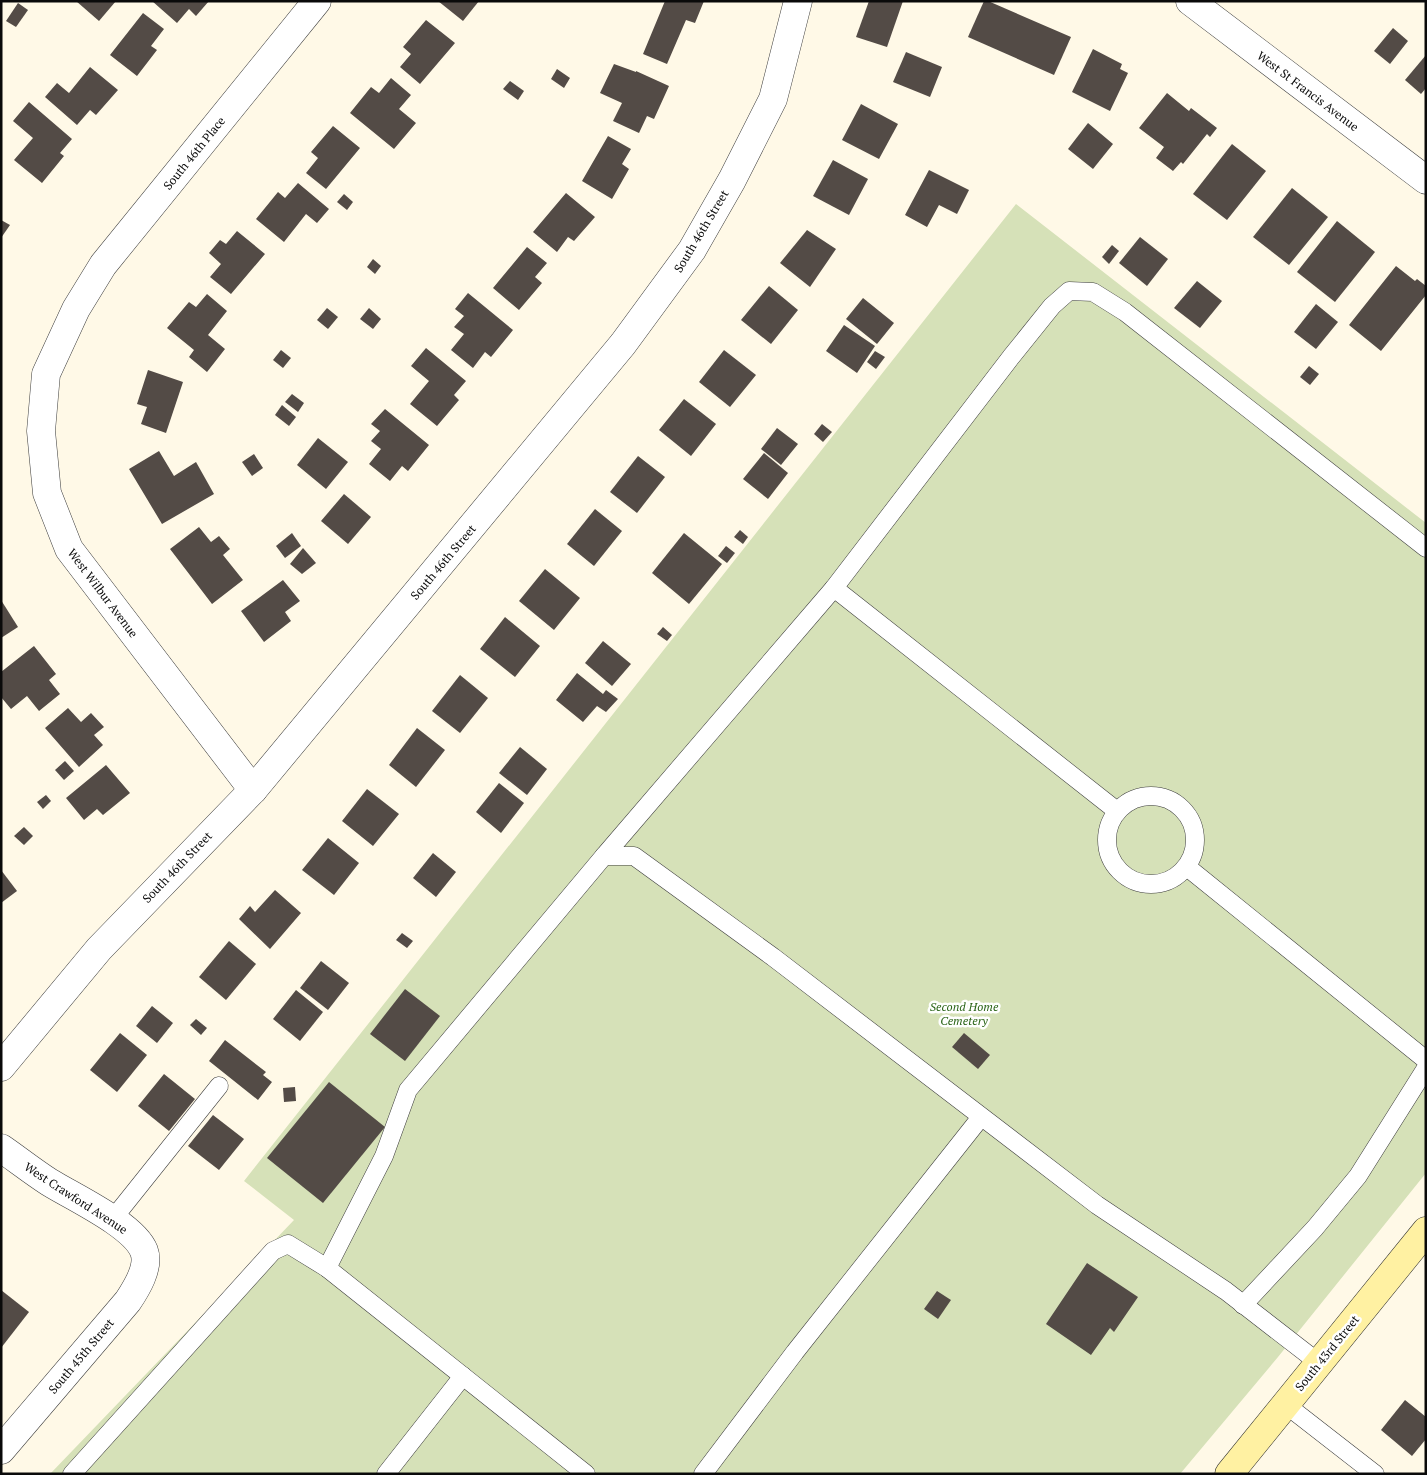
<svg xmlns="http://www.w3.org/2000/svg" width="1427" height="1475" viewBox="0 0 1427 1475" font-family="'PT Serif',serif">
  <rect width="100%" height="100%" fill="#fff9e7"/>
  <polygon fill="#d6e1b8" points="1016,204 1426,523 1426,1173 1278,1357 1180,1474 50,1474 294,1220 244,1181"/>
  <g fill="#534b46">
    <polygon points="76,1 116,1 99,21"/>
    <polygon points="152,1 209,1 196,16 189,9 177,23"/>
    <polygon points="438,1 479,1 463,21"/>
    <polygon points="665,1 704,1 695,23 686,20 667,64 643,54"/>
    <polygon points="869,1 903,1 887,47 856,37"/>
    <polygon points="984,1 988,1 1071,37 1054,75 968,37"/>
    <polygon points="18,3 28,10 16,27 6,21"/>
    <polygon points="143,13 164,29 151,46 157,50 137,76 110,55"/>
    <polygon points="426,20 455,43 420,84 400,67 411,54 403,47"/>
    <polygon points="1393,28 1408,41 1390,64 1374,51"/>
    <polygon points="1093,49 1122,64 1120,69 1128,73 1110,111 1072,92"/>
    <polygon points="906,52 942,67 930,97 893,82"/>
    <polygon points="1426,55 1426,88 1421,94 1405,80"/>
    <polygon points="614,64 636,72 636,71 669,86 654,119 647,116 639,133 613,121 622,103 600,93"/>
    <polygon points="90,67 118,90 96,115 90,110 77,125 45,97 57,83 69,93"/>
    <polygon points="557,69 570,78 564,88 551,79"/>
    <polygon points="391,78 411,95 399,109 416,123 394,149 350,113 371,87 379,93"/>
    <polygon points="510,81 524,91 518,100 503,89"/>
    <polygon points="1167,93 1189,111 1191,108 1217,128 1210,137 1207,134 1183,164 1181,162 1173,171 1156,158 1164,147 1139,128"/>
    <polygon points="29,102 72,139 60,153 64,156 42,183 14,160 33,138 13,121"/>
    <polygon points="861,104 898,124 879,159 842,140"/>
    <polygon points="1088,123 1113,144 1093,169 1068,149"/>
    <polygon points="333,126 360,148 326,189 306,173 318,158 311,152"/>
    <polygon points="608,136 631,149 622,164 629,169 612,199 582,181"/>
    <polygon points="1232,144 1266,171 1227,220 1193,194"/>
    <polygon points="833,160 868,179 849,215 813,196"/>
    <polygon points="929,170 969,190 957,214 939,205 927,227 905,215"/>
    <polygon points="298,183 329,209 317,223 306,214 284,242 256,219 278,192 285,198"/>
    <polygon points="1292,188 1328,217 1289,265 1253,237"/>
    <polygon points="566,193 595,217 574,241 568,237 557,252 533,232"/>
    <polygon points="344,194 353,202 347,210 337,202"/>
    <polygon points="1,220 10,225 1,238"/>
    <polygon points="1337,221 1375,252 1335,302 1297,272"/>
    <polygon points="807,230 836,249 810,287 780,263"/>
    <polygon points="237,231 265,254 231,294 210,277 221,264 209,253 220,240 226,244"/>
    <polygon points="1140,237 1168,259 1147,286 1119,263"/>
    <polygon points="1112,245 1119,251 1109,264 1102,257"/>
    <polygon points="527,247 547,263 535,277 542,283 519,310 493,288"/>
    <polygon points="373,259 381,266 375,274 367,267"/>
    <polygon points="1396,266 1415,281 1417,279 1426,286 1426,295 1381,351 1349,325"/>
    <polygon points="1197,281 1222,301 1200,328 1174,308"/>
    <polygon points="769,286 798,310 771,344 741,320"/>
    <polygon points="468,293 513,330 491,357 485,352 473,368 451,350 464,334 454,327 464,316 455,309"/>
    <polygon points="207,294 227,311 208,335 225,349 207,372 189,357 194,350 167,328 189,302 196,307"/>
    <polygon points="863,298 894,323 877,344 846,319"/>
    <polygon points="1316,304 1338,322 1316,349 1294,332"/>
    <polygon points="327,308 338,317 328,329 317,320"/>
    <polygon points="369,308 381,319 373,329 360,319"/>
    <polygon points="844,325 875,346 857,373 826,351"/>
    <polygon points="426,348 466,381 454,395 459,400 437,426 410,404 429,381 411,366"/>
    <polygon points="281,350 291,358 283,368 273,360"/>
    <polygon points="724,350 756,375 730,407 699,382"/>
    <polygon points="875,351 885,357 876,369 867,362"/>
    <polygon points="1309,366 1319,374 1310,385 1300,377"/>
    <polygon points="148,370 183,382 166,433 141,424 147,407 137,404"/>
    <polygon points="292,394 304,403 298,412 285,402"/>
    <polygon points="684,399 716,424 691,456 659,430"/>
    <polygon points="282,405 296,417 289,426 275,415"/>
    <polygon points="385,409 429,445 408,471 402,466 390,481 369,464 381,449 371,441 380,431 371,424"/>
    <polygon points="822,424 832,432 823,442 814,434"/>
    <polygon points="777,428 798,444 781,465 761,449"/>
    <polygon points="318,438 348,462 326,489 297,465"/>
    <polygon points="159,451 174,476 196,462 214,494 162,524 129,469"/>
    <polygon points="764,453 788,473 768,499 743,479"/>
    <polygon points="254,454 263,468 252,476 242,462"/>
    <polygon points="638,456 665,477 637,513 610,492"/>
    <polygon points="344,494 371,517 348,544 321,521"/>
    <polygon points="595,509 622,531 594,566 567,544"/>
    <polygon points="199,527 211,542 219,536 230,549 223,555 243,580 212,604 170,549"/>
    <polygon points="740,530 748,537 743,544 734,537"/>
    <polygon points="292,533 301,546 285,558 276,546"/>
    <polygon points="684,533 722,564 689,604 652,573"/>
    <polygon points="726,546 735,553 727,563 718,556"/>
    <polygon points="303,548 316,563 302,574 290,564"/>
    <polygon points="545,569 580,598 554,630 519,601"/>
    <polygon points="283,580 300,601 285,612 291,621 264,642 241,611"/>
    <polygon points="1,600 18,627 1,638"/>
    <polygon points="505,617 540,646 515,677 480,649"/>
    <polygon points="663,627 672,635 667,641 657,634"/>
    <polygon points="603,641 631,664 612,686 585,663"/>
    <polygon points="34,646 56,674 49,680 60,694 39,711 27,696 11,709 1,697 1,672"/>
    <polygon points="577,673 603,694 606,690 618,699 606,712 597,706 583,722 556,700"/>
    <polygon points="460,675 488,698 460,733 432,711"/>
    <polygon points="68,708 81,722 91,713 104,727 94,735 103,745 79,767 45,728"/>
    <polygon points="417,728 445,750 416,787 389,765"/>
    <polygon points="520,747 547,769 527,795 499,773"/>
    <polygon points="65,761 74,771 64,780 55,770"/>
    <polygon points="106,765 130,793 103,815 97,809 84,820 66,798"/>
    <polygon points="499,783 524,803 501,833 476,812"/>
    <polygon points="367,789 399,814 373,846 342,821"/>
    <polygon points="46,795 51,801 43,809 37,802"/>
    <polygon points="24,827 33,836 24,845 14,836"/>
    <polygon points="328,838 359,863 334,895 302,870"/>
    <polygon points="433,853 456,872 436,897 413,878"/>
    <polygon points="1,870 17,891 1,903"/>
    <polygon points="275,890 301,913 270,949 239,919 250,906 255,912"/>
    <polygon points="402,933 413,941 407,948 396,940"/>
    <polygon points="229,941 256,964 226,1000 199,977"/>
    <polygon points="321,961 349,983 328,1010 300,988"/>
    <polygon points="405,989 440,1016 405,1061 370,1034"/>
    <polygon points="296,990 323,1012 300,1041 273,1019"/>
    <polygon points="152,1006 173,1023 157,1043 136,1026"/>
    <polygon points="196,1019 207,1028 201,1035 190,1025"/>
    <polygon points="120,1033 147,1055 117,1092 90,1070"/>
    <polygon points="964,1033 990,1055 978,1069 952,1047"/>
    <polygon points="225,1040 266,1072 263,1075 272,1082 258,1100 209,1061"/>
    <polygon points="164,1074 195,1099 169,1131 138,1106"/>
    <polygon points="329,1082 385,1127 323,1203 267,1158"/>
    <polygon points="295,1087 296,1101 284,1102 283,1088"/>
    <polygon points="213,1115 244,1139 219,1170 188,1146"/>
    <polygon points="1087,1263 1138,1297 1114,1332 1110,1328 1091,1355 1046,1324"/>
    <polygon points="1,1290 29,1312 1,1348"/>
    <polygon points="937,1291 951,1300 938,1319 924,1309"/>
    <polygon points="1405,1400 1426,1417 1426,1439 1412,1456 1381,1430"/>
  </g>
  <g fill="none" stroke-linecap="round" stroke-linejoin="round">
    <defs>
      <g id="service">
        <polyline points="834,588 1011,357 1052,306 1069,291 1093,292 1125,312 1426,548"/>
        <circle cx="1151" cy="840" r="44"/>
        <polyline points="604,856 834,588 1117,811"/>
        <polyline points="1187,867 1426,1060"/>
        <polyline points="112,1220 219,1086"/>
        <polyline points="327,1268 384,1156 408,1090 604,856 634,856 773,957 1097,1205 1226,1291 1319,1363"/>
        <polyline points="1243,1305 1315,1228 1358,1176 1426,1068"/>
        <polyline points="1285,1404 1375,1474"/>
        <polyline points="72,1474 273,1251 288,1244 327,1268 586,1474"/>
        <polyline points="386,1474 463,1376"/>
        <polyline points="703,1474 795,1352 981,1117"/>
      </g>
      <g id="minor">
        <polyline points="1190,1 1426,180"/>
        <polyline points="253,790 69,549 47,493 41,431 46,374 76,309 103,265 317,1"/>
        <polyline points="1,1067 99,949 253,790 623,344 692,250 732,180 773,99 798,1"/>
        <path d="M1 1148C17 1159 32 1171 49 1182 73 1197 134 1225 144 1251 150 1267 136 1289 128 1301L1 1450"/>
      </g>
      <polyline id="secondary" points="1229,1474 1426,1231"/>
    </defs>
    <use href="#service" stroke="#3d3d3d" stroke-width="19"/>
    <use href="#minor" stroke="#3d3d3d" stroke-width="29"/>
    <use href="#secondary" stroke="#2c2c2c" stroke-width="29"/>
    <use href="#service" stroke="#fff" stroke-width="18"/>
    <use href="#minor" stroke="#fff" stroke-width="28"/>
    <use href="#secondary" stroke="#fff1a2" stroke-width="28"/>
  </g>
  <g text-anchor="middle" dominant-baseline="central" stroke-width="5" stroke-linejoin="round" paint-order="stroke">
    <g font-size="12" fill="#0a0a0a" stroke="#fff">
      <text transform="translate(1308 91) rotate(37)">West St Francis Avenue</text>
      <text transform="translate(194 153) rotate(-51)">South 46th Place</text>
      <text transform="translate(701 231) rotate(-59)">South 46th Street</text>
      <text transform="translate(443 562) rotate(-50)">South 46th Street</text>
      <text transform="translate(103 593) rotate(53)">West Wilbur Avenue</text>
      <text transform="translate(177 867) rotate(-46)">South 46th Street</text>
      <text transform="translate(76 1198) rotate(33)">West Crawford Avenue</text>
      <text transform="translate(1327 1353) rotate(-51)">South 43rd Street</text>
      <text transform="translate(81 1356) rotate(-50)">South 45th Street</text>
    </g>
    <g font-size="12" font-style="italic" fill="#2b6518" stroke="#fff">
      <text x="964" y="1006">Second Home<tspan x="964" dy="14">Cemetery</tspan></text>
    </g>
  </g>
  <rect width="1427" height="1475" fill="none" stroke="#0a0a0a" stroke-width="5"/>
</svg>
